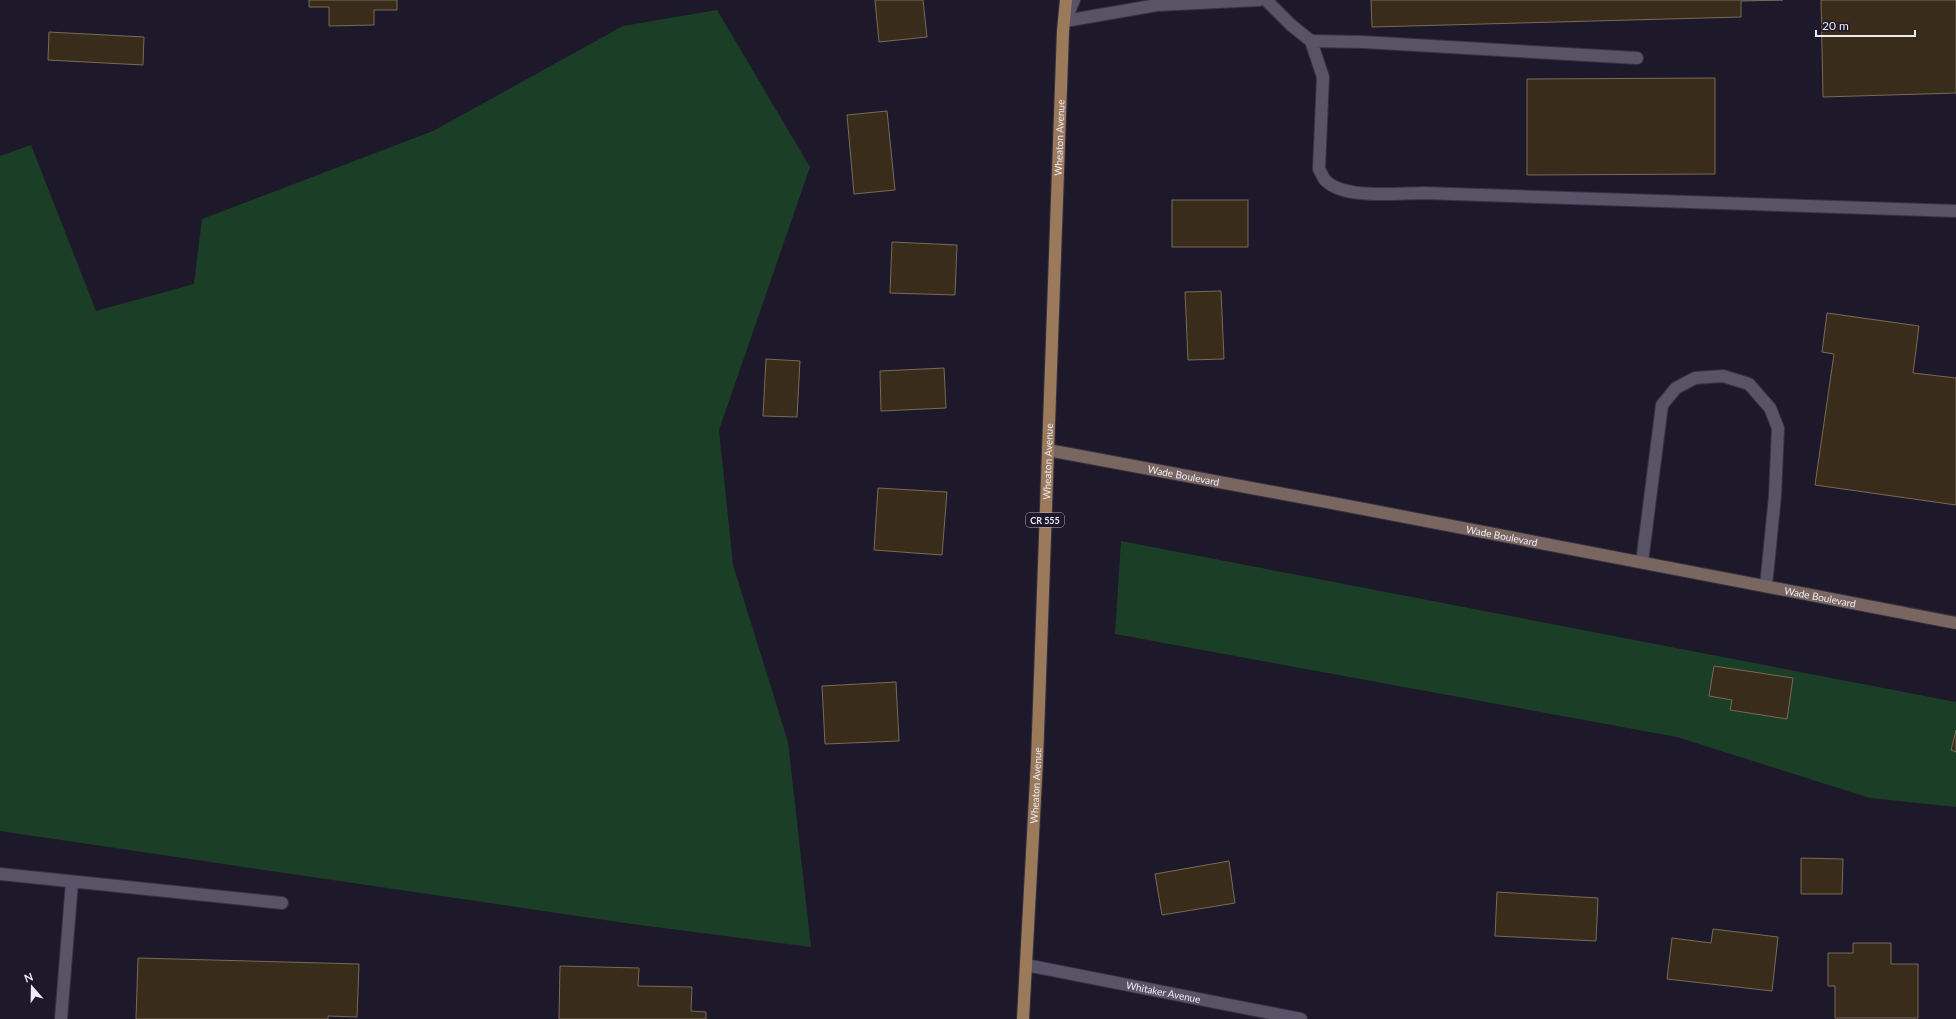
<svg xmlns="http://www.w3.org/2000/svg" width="1956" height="1019" viewBox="0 0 1956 1019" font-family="Lato,sans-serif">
  <rect width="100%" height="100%" fill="#1e192a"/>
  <g fill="#1b3e26">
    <polygon points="717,10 810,167 719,430 733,565 788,742 811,947 632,924 0,831 0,156 31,145 96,311 194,284 202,219 433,131 623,26"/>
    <polygon points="1121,541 1956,702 1956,807 1870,798 1677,737 1115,634"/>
  </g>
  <g fill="#392c1b" stroke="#796a57">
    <polygon points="309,0 397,0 397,10 374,10 374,25 329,26 329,7 309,7"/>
    <polygon points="875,0 923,0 927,37 879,42"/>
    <polygon points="1371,0 1783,0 1741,1 1741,17 1372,27"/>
    <polygon points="1821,0 1956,0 1956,93 1823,97"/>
    <polygon points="49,32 144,37 143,65 48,60"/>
    <polygon points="1715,78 1715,174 1527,175 1527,79"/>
    <polygon points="887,111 895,190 854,194 847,115"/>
    <rect x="1172" y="200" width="76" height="47"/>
    <polygon points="892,242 957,245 955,295 890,293"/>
    <polygon points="1221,291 1224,359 1188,360 1185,292"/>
    <polygon points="1827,313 1919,326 1913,373 1956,378 1956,505 1815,485 1834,354 1822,352"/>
    <polygon points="766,359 800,361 797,417 763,416"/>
    <polygon points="944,368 946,408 881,411 880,371"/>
    <polygon points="878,488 947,492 942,555 874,550"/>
    <polygon points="1714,666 1793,678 1787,719 1730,710 1732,700 1709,696"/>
    <polygon points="896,682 899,741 825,744 822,686"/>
    <polygon points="1956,730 1956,752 1951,750"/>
    <polygon points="1801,858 1843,859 1842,894 1801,894"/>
    <polygon points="1229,861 1235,903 1162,915 1155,874"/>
    <polygon points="1497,892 1598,898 1596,941 1495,936"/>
    <polygon points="1713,929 1778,937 1772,991 1667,979 1672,938 1711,943"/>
    <polygon points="1853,943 1891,943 1891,964 1918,964 1918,1018 1835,1018 1835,986 1828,986 1828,953 1853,953"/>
    <polygon points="138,958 359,964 357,1017 328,1016 328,1019 136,1019"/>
    <polygon points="560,966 639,968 638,986 692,987 691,1011 706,1012 706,1019 559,1019"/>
  </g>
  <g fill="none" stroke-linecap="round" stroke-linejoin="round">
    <defs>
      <g id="service">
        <path d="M1266 0 1291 25 1311 41 1323 77 1319 169C1321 173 1323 177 1325 180 1344 200 1398 193 1424 193L1956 211"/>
        <polyline points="1065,21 1157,5 1259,0"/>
        <polyline points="1311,41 1363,42 1637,58"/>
        <polyline points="1642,562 1662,405 1676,388 1695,378 1723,376 1749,384 1770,408 1778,428 1775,496 1766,586"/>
        <polyline points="0,874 282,903"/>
        <polyline points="61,1019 72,882"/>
      </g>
      <g id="minor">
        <polyline points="1066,19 1074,0"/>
        <path id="s1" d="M1026 965 1301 1019"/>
      </g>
      <g id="secondary">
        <path id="s2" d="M1048 450 1364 509 1956 623"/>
      </g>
      <g id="primary">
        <path id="s3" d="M1023 1019 1037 761 1063 31 1066 0"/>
      </g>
    </defs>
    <use href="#service" stroke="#363240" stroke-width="14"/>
    <use href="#minor" stroke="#363240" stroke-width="14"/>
    <use href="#secondary" stroke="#363240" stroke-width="14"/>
    <use href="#primary" stroke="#363240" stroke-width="14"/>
    <use href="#service" stroke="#585367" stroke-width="12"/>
    <use href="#minor" stroke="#585367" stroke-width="12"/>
    <use href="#secondary" stroke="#796661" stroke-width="12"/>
    <use href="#primary" stroke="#9b7a5c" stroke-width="12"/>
  </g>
  <g text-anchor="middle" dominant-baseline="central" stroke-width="4" stroke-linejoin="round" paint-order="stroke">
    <rect fill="#1e192a" stroke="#b0acba" stroke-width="1" x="1026" y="513" width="38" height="14" rx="3"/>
    <g font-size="9" font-weight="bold" fill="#eeebf7">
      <text x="1045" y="520">CR 555</text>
    </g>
    <g font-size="10" fill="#eeebf7" stroke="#1e192a">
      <text stroke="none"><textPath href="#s3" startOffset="882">Wheaton Avenue</textPath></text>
      <text stroke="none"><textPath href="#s3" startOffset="558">Wheaton Avenue</textPath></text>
      <text stroke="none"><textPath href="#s2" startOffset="138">Wade Boulevard</textPath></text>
      <text stroke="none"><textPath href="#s2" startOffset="462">Wade Boulevard</textPath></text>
      <text stroke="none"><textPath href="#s2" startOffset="786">Wade Boulevard</textPath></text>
      <text stroke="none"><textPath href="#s3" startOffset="234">Wheaton Avenue</textPath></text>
      <text stroke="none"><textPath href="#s1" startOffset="140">Whitaker Avenue</textPath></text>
    </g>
  </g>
  <g transform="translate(32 987) rotate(340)" stroke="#1e192a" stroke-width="3" paint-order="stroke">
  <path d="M0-3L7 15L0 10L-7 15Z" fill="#eeebf7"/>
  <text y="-6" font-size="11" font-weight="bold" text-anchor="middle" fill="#eeebf7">N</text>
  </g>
  <path d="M1816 30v6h99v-6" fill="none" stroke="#eeebf7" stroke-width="2"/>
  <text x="1822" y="30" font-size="12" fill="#eeebf7" stroke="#1e192a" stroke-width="3" paint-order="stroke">20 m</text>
</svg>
